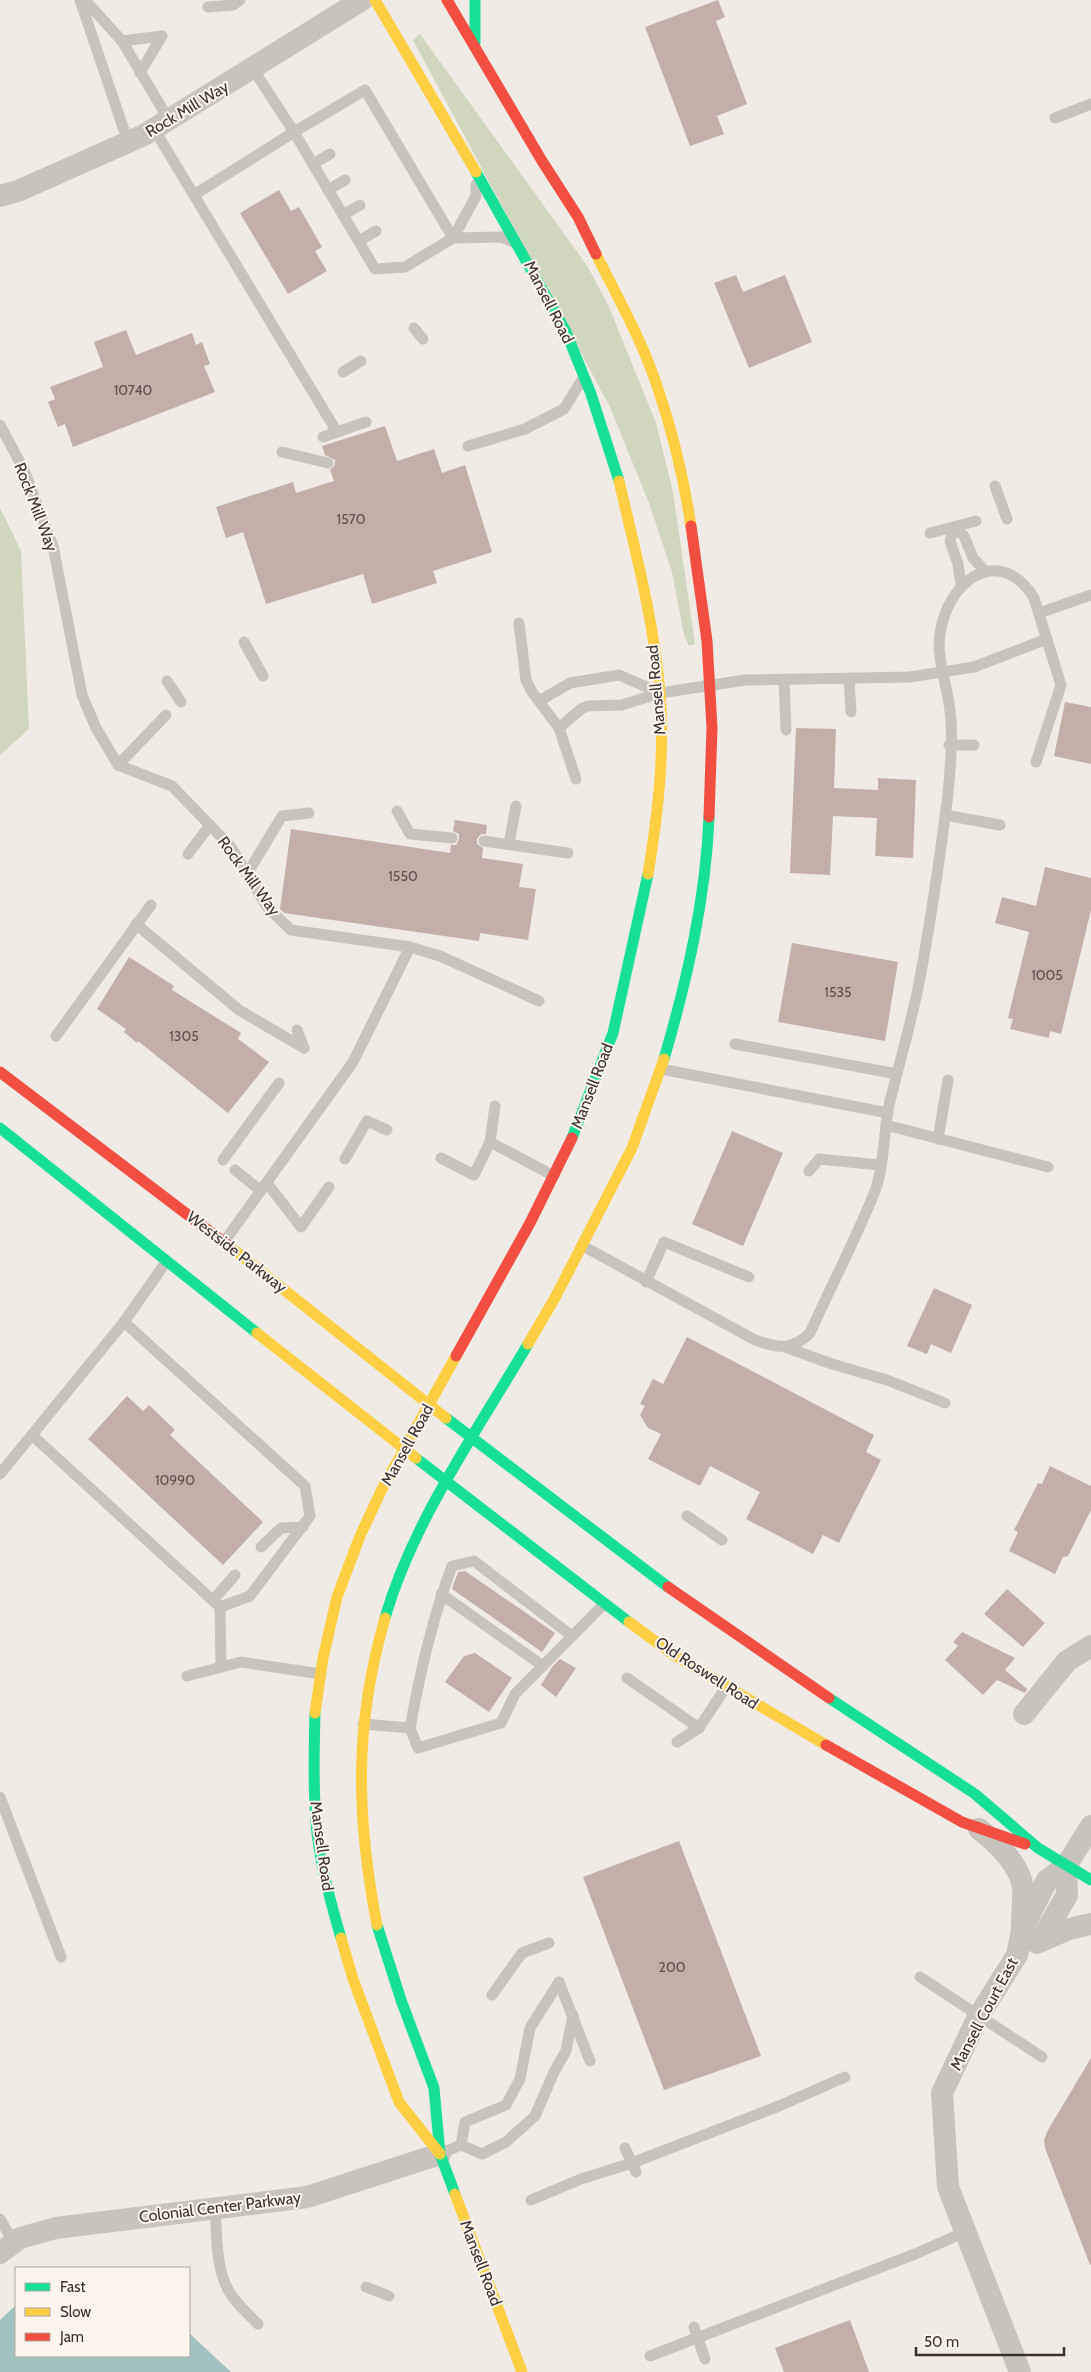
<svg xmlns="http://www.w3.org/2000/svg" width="1091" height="2372" viewBox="0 0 1091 2372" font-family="Cabin,sans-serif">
  <rect width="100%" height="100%" fill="#f0ebe5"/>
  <g fill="#d1d6bf">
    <polygon points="420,34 588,267 609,307 656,423 673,492 695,644 689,646 684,635 672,572 649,503 610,407 413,40"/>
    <polygon points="0,508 21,551 29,729 0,755"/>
  </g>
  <polygon fill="#a1c2c1" points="16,2305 16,2356 189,2356 189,2333 231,2372 0,2372 0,2320"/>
  <g fill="#c3afa7">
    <polygon points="718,0 725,17 716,21 747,104 717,116 724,134 690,146 645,27"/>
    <polygon points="279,190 291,211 299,207 322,247 315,251 327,271 288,294 240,213"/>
    <polygon points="736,275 743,292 785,275 812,342 749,368 714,283"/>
    <polygon points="126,330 136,355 192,333 196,345 202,342 210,364 204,366 215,392 73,447 65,424 58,427 48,402 55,399 50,387 103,367 94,342"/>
    <polygon points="385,426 397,461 434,449 442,473 465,465 492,552 433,571 437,583 372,604 363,574 266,604 243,532 226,538 216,507 293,482 296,493 334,481 330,470 335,465 335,460 325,455 322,446"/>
    <polygon points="1065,702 1091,707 1091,764 1054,756"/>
    <polygon points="796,728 836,729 834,788 878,790 878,778 916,780 913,858 875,856 877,818 833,816 830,875 790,873"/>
    <polygon points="455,820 487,825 486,834 481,834 477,839 477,844 483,848 482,858 523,864 519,887 536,889 528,940 480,933 479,941 284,913 280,909 291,829 450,853 451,845 456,845 459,839 459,834 453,831"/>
    <polygon points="1045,867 1091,878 1091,910 1061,1034 1050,1031 1049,1038 1010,1029 1013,1019 1008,1018 1029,932 995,923 1002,897 1036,906"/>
    <polygon points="792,943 898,962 885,1041 778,1022"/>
    <polygon points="129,957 174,986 172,990 241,1033 238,1039 269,1062 228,1113 138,1041 137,1043 124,1032 126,1029 97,1009"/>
    <polygon points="732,1131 783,1153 743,1246 692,1224"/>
    <polygon points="934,1288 972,1305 951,1353 931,1344 927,1354 907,1346"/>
    <polygon points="687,1337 874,1435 866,1452 881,1460 839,1543 823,1535 813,1554 746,1519 760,1492 710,1466 700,1486 648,1459 661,1434 648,1428 640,1415 645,1406 640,1404 653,1379 663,1384"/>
    <polygon points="127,1396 143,1411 149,1405 175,1430 170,1435 263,1522 223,1565 88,1439"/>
    <polygon points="1050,1466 1091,1486 1091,1510 1068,1556 1063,1557 1055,1574 1009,1551 1018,1532 1014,1530 1038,1483 1042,1484"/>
    <polygon points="465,1571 555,1633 542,1652 452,1589 458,1572"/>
    <polygon points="1007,1589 1045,1623 1023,1647 984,1614"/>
    <polygon points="962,1632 1015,1658 1005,1670 1027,1689 1025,1693 997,1680 983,1695 945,1660 958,1646 953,1642"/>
    <polygon points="475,1653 512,1678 489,1712 445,1682 464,1656"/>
    <polygon points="560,1659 576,1668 556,1697 541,1685 552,1667"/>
    <polygon points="679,1841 761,2056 664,2090 583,1877"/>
    <polygon points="1091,2058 1091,2265 1090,2265 1045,2148 1044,2140 1048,2130"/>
    <polygon points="850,2320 869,2372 784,2372 775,2348"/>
  </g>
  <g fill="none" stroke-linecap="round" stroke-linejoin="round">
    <g stroke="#c9c3be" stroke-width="11">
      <polyline points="80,0 128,142"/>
      <polyline points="85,0 122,41 169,120"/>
      <polyline points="208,7 233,5 240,0"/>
      <polyline points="122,41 162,36"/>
      <polyline points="253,69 294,132 365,90 453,238"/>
      <polyline points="140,73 162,36"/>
      <polyline points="1055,118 1091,104"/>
      <polyline points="154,129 337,432"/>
      <polyline points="313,164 330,154"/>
      <polyline points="328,190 345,180"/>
      <polyline points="194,195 294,132 375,269 405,267 453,238 476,196 476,185"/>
      <polyline points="343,215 360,205"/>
      <polyline points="453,238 502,237 513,242"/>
      <polyline points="359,241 376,231"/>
      <polyline points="414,328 423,339"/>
      <polyline points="343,372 361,361"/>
      <polyline points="0,425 24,470 53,546 82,695 96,728 118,765 172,786 231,847 267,907 291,930 410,947 440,956 539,1001"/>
      <polyline points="323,437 366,422"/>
      <polyline points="468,446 525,429 564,409 583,378"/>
      <polyline points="282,452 328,463"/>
      <polyline points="995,486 1007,519"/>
      <polyline points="954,527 950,541 958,564 961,585"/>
      <polyline points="954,527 964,536 973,558 986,572"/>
      <polyline points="930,533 976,521"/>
      <polyline points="1039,613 1091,595"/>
      <polyline points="519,623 526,680 532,692 559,728 576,779"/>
      <polyline points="244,642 263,676"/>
      <polyline points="849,678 851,712"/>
      <polyline points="784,679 786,730"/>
      <polyline points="167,681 181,702"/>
      <polyline points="539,701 570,683 619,675 658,692"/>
      <polyline points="559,728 581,709 588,706 622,705 660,693 745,680 910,677 974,667 1047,639"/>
      <polyline points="949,745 974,745"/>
      <polyline points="118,765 166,715"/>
      <polyline points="397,811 410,834 452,838"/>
      <polyline points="945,815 1000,825"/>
      <polyline points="484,841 568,853"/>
      <polyline points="509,844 516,806"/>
      <polyline points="188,854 210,825"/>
      <polyline points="247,874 282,816 309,813"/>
      <polyline points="136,924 239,1010 304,1048"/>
      <polyline points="297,1030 304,1048"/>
      <polyline points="56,1036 151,905"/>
      <polyline points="735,1044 897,1074"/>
      <polyline points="661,1069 888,1113"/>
      <polyline points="886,1125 1048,1167"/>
      <polyline points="938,1139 948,1080"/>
      <polyline points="490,1142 554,1176"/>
      <polyline points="441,1158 474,1175 490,1142 495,1106"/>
      <polyline points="345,1159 367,1121 387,1130"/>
      <polyline points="223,1160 279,1083"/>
      <polyline points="235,1170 261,1191"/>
      <polyline points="809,1171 819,1159 880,1165"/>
      <polyline points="267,1183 301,1227 329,1187"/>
      <polyline points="224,1242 353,1062 410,947"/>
      <path d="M583 1246 755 1340C777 1348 792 1351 810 1333 831 1286 856 1239 875 1191 884 1168 884 1130 889 1105 899 1064 911 1024 919 983 931 920 940 857 948 794 950 773 953 731 950 711 946 674 931 652 945 614 962 569 1006 552 1034 598L1061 685 1036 762"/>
      <polyline points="166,1262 124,1322 305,1486 310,1516 250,1596 220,1607 221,1667"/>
      <polyline points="646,1282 664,1242 749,1277"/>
      <polyline points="785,1347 832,1364 887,1380 945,1403"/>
      <polyline points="32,1435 220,1607"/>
      <polyline points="0,1474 124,1322"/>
      <polyline points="687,1516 722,1540"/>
      <polyline points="261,1547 281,1528 303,1527"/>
      <polyline points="441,1594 543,1666"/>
      <polyline points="213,1600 235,1575"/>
      <polyline points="187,1676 241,1662 321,1674"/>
      <polyline points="627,1678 699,1728"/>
      <polyline points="363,1724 410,1728 418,1748 501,1723 515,1694 604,1604"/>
      <path d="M410 1728C420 1672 432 1619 452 1566L474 1561 572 1636"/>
      <polyline points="677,1742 699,1728 726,1687"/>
      <polyline points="0,1797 61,1957"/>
      <polyline points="920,1977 1042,2057"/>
      <polyline points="559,1982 590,2061"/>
      <polyline points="492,1995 522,1953 549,1943"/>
      <polyline points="461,2145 465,2122 506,2105 520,2079 530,2028 559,1982"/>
      <polyline points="625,2148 636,2172"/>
      <polyline points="440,2154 461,2145 482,2154 506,2142 535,2116 554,2072 566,2051 573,2015"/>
      <polyline points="531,2200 581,2179 632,2163 779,2106 845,2077"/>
      <path d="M215 2208C217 2235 215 2272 232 2296 239 2306 249 2315 258 2324"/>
      <polyline points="0,2219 14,2243"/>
      <polyline points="366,2287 389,2296"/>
      <polyline points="694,2327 705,2359"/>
      <polyline points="650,2356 915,2254 965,2232"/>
    </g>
    <g stroke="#c9c3be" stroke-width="22">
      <polyline points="0,196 18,191 144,135 362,0"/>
      <polyline points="1024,1714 1067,1661 1091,1646"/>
      <path d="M979 1829C997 1843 1020 1864 1023 1888 1024 1900 1022 1912 1022 1924"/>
      <polyline points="1041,1940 1067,1895 1066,1866"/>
      <polyline points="1037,1943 1069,1929 1091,1924"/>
      <polyline points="0,2253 20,2238 56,2228 307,2197 440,2154"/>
      <polyline points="1020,2372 948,2187 942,2093 978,2017 1017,1955 1022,1930 1047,1880 1066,1866 1091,1826"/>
    </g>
    <g stroke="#16e098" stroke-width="11">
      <polyline points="475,0 475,43"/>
      <polyline points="476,172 566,332 591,394 619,481"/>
      <path d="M664 1059C687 980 706 898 709 817"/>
      <polyline points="0,1128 257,1333"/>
      <polyline points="572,1138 613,1033 648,874"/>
      <polyline points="446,1418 668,1587"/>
      <polyline points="416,1458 629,1622"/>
      <path d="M385 1618C413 1521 477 1431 528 1344"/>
      <polyline points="829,1698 975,1794 1038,1848 1091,1880"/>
      <path d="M315 1713C314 1753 313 1793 317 1833 321 1868 331 1904 341 1938"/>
      <polyline points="377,1925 401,2000 434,2088 440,2154 455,2194"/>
    </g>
    <g stroke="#ffcf43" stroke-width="11">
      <polyline points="375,0 476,172"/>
      <path d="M596 254C618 298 643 342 658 389 673 433 684 480 691 526"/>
      <path d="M619 481C635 550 654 621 660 693 665 753 658 814 648 874"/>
      <polyline points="230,1247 446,1418"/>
      <polyline points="257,1333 416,1458"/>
      <polyline points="528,1344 556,1296 632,1148 664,1059"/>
      <polyline points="629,1622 674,1655 826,1745"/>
      <polyline points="315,1713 323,1658 337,1597 360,1536 382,1489 456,1356"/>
      <path d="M377 1925C356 1815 354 1726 385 1618"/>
      <polyline points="341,1938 353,1979 399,2102 440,2154"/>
      <polyline points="455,2194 522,2372"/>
    </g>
    <g stroke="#f24e42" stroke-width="11">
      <polyline points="447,0 542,161 578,217 596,254"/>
      <polyline points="691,526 707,641 712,728 709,817"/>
      <polyline points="0,1072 230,1247"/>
      <polyline points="456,1356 530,1223 572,1138"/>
      <polyline points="668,1587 829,1698"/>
      <polyline points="826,1745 962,1822 1025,1844"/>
    </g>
  </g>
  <g text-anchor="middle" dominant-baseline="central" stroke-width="4" stroke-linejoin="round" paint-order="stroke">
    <g font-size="14" fill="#5d504a">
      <text x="133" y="390">10740</text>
      <text x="351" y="519">1570</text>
      <text x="403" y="876">1550</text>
      <text x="1047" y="975">1005</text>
      <text x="838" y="992">1535</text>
      <text x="184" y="1036">1305</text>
      <text x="175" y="1480">10990</text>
      <text x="672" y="1967">200</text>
    </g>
    <g font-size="16" fill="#3b302b" stroke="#fbf5ee">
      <text transform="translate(187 109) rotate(-31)">Rock Mill Way</text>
      <text transform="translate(549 302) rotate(63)">Mansell Road</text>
      <text transform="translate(36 507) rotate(69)">Rock Mill Way</text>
      <text transform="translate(656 690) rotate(-95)">Mansell Road</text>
      <text transform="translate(249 876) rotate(54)">Rock Mill Way</text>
      <text transform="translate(592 1086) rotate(-69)">Mansell Road</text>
      <text transform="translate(237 1252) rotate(38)">Westside Parkway</text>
      <text transform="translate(407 1445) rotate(-61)">Mansell Road</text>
      <text transform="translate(707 1673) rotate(33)">Old Roswell Road</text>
      <text transform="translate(322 1846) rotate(82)">Mansell Road</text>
      <text transform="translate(984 2014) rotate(-62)">Mansell Court East</text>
      <text transform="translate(220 2207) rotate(-7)">Colonial Center Parkway</text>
      <text transform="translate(481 2263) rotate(69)">Mansell Road</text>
    </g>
  </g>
  <rect x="15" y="2267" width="175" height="90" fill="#fbf5ee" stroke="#aea6a0"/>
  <rect x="25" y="2283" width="25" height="8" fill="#16e098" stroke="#aea6a0"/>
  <text x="60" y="2292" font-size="15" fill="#3b302b">Fast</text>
  <rect x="25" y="2308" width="25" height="8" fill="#ffcf43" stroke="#aea6a0"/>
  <text x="60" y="2317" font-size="15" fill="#3b302b">Slow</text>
  <rect x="25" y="2333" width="25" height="8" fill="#f24e42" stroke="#aea6a0"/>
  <text x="60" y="2342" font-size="15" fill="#3b302b">Jam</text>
  <path d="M916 2347v8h148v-8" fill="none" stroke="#3b302b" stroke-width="2.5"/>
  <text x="924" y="2347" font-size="15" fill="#3b302b" stroke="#fbf5ee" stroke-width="4" paint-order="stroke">50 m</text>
</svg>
